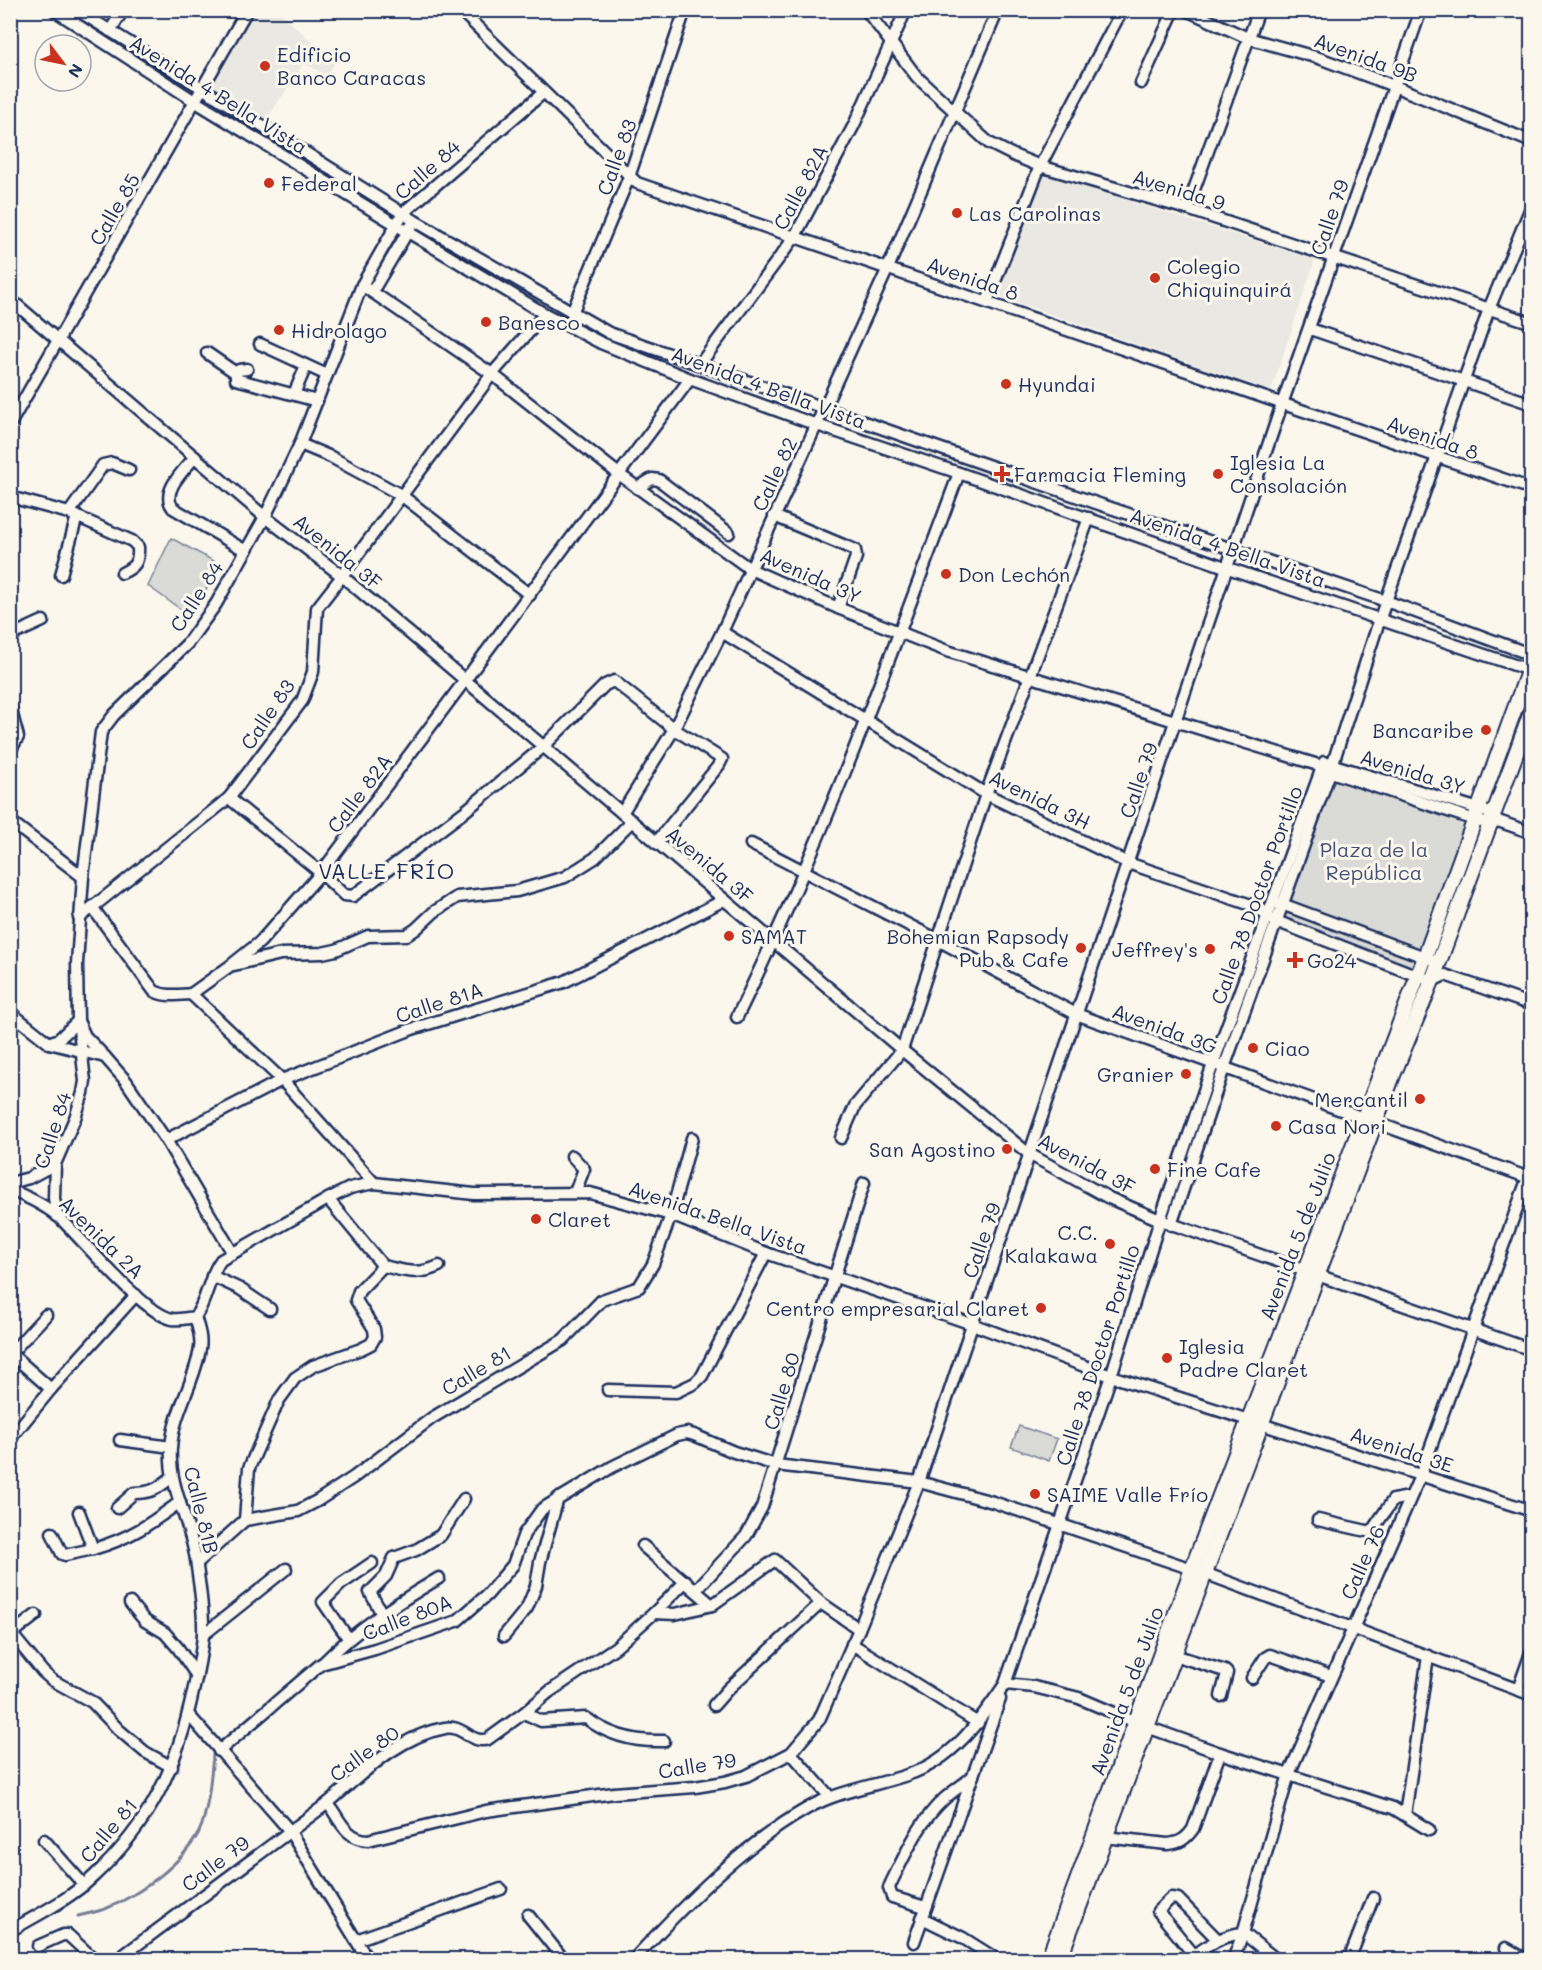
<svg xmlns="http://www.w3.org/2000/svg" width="1542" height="1970" viewBox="0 0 1542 1970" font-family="Mali,sans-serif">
  <rect width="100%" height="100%" fill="#fbf7ec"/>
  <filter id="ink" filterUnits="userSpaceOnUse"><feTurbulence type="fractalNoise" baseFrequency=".0167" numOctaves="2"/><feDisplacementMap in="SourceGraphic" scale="12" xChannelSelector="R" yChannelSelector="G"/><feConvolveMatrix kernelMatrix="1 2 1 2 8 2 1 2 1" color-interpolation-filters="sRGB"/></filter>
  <g filter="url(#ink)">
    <g fill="#eae8e2">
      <polygon points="254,11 278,11 335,63 326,75 304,63 265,122 209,88"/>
      <polygon points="1038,172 1315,260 1271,391 996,295"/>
    </g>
    <g fill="#dadad7" stroke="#7a849a" stroke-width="1.5">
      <polygon points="171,538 221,565 190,616 148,586"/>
      <polygon points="1328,767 1472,810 1411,976 1273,922"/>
      <polygon points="1019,1426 1057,1439 1049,1461 1011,1447"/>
    </g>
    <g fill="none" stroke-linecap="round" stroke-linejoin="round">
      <path stroke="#747e96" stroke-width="3" d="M78 1916C87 1914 96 1912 105 1909 138 1896 182 1864 199 1832 208 1814 211 1776 213 1755"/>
      <defs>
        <g id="minor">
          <polyline points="54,10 196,102 408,232 545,314 601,343 690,379 817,425 959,473 1228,568 1532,671"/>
          <polyline points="77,10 415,221 609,333 1093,502 1386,601 1532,655"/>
          <polyline points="460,10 637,183 1532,489"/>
          <polyline points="866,10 917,77 989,143 1013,155 1040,166 1187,209 1532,323"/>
          <polyline points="1186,10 1248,38 1319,58 1394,86 1532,142"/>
          <polyline points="110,31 123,10"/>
          <polyline points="1141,83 1174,10"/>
          <polyline points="1187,209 1259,10"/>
          <polyline points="362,285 492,374 620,475 750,569 838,608 947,651 1315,764 1322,769 1475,820 1489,824 1496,822"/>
          <polyline points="372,292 411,226"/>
          <polyline points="10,299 265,517 342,576 902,1050 1029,1154 1109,1198 1160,1220 1532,1350"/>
          <polyline points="987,302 1040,166 1122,10"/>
          <polyline points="572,313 629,177 685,10"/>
          <polyline points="1310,329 1532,404"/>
          <polyline points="260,344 327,375"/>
          <polyline points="207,353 236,373"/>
          <polyline points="700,364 794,238 854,125 906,10"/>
          <polyline points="247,369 239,370 236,373 236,379 317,401"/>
          <polyline points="294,394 306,366"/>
          <polyline points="10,424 247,10"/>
          <polyline points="300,444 331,457 401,495 530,595"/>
          <path d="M195 457C184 470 160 492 173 508L246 551"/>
          <polyline points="637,488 652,479 659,480 729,533"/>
          <path d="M10 497 69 513 132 541 138 547C139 562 135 567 122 573"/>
          <polyline points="69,513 103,465 112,463 129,470"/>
          <polyline points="774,516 855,550 856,557 838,608"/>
          <polyline points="61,575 77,516"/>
          <polyline points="722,632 986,794 1128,863 1260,908 1268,918 1418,976 1432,981 1445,975 1532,1005"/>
          <polyline points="10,636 43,621"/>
          <polyline points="10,707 18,737 10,751"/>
          <polyline points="1327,763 1479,809 1492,814 1498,821 1532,833"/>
          <polyline points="229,798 321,873 344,895 353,896 464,812 543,747 605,685 614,681 674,729 722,759 719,765 656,843"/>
          <polyline points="622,813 674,729 722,632 888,268 998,10"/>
          <polyline points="10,821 83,877"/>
          <polyline points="751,844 938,940 1076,1014 1532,1179"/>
          <polyline points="1279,903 1430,959"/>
          <path d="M92 907 154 991C165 997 178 995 191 994"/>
          <polyline points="79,918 229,798 302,701 313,672 317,608 342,576 492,374 545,314"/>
          <polyline points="234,965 281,954 322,953 336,950 368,936 407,935 416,929 434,912 457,897 517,891 565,877 595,858 632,821"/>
          <polyline points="10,1012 49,1043 105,1057 126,1081 166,1140 232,1252"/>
          <path d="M737 1017C823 841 891 656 959 473"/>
          <polyline points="49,1043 59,1039 78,1021 85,1036 105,1057"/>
          <polyline points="841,1138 855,1106 902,1050 986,794 1089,518"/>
          <polyline points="166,1140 282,1080 412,1029 564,982 724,900"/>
          <polyline points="572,1156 584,1169 575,1192"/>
          <polyline points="10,1183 29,1178 55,1164"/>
          <polyline points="374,1183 282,1080 191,994 230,966 260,942 321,873 690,379"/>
          <path d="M10 1190C28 1197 45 1205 59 1217 83 1240 143 1313 172 1319 180 1320 188 1318 195 1317"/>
          <polyline points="57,1216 54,1198 55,1164 75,1118 83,1093 85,1081 78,1021 77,963 83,877 101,732 114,715 187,644 216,604 265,517 300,444 362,285 403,213 543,93"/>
          <polyline points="1171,1225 1224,1068 1330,772 1380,618 1489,309 1532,205"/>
          <path d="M383 1266C406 1271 417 1276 439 1266"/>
          <polyline points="212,1276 240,1289 270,1309"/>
          <path d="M195 1317C208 1299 208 1277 221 1260L328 1199 350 1188 374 1183 474 1194 590 1193 671 1215 766 1253 972 1324 1111 1376 1532 1511"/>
          <polyline points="10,1353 51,1389"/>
          <polyline points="11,1353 46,1315"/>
          <polyline points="608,1390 676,1392 695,1383 702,1376 766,1253"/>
          <polyline points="10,1439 51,1389 136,1295"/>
          <polyline points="120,1440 171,1447"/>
          <path d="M117 1508 134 1493C153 1493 158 1488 172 1477"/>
          <path d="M79 1512 93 1549C129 1539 150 1524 180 1502"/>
          <polyline points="245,1520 249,1468 279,1400 295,1378 313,1366 361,1349 371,1344 375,1337 374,1329 356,1300 359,1291 383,1266 328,1199"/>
          <polyline points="1318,1520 1371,1532 1393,1500 1410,1497"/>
          <polyline points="52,1533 62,1554 65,1555 93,1549"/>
          <polyline points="643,1546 712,1605 775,1560 821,1603 859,1629"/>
          <polyline points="197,1563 245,1520 298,1511 317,1501 354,1477 432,1418 563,1340 602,1300 639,1287 653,1264 671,1215 692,1138"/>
          <polyline points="696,1590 746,1536 762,1507 864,1183"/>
          <polyline points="130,1603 145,1621 165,1633 178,1648 197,1676"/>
          <polyline points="654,1613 675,1614 712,1605"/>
          <polyline points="382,1614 370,1592 386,1576 394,1558 416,1550 441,1535 464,1499"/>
          <polyline points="10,1632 43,1672 52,1680 92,1702 119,1730 145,1752 172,1767"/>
          <polyline points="10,1635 36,1615"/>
          <polyline points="203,1635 286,1569"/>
          <polyline points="504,1636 527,1608 536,1586 540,1562 558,1498"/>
          <polyline points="348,1638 323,1602 341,1584 372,1563"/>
          <polyline points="852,1644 978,1723"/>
          <polyline points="1174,1655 1225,1671 1227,1673 1221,1696"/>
          <path d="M324 1662C358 1628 397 1603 439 1578"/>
          <polyline points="1252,1678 1265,1658 1270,1655 1331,1676"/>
          <polyline points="1005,1684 1034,1687 1079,1698 1147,1727 1220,1753 1393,1808 1429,1830"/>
          <polyline points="1518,1690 1532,1650"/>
          <polyline points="714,1705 728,1689 821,1603"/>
          <path d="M524 1713 541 1721 586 1718C609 1736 636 1742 664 1741"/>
          <polyline points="188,1714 289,1830 368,1960"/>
          <polyline points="219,1751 321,1664 375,1649 457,1621 487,1595 513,1565 524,1534 542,1509 612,1467 677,1435 687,1433 694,1435 734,1452 776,1465 919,1482 993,1502 1204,1573 1532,1695"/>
          <polyline points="791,1753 830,1797"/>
          <path d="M328 1803C362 1774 399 1736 445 1728 462 1724 472 1745 488 1739L524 1713 549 1692 616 1647 654 1613 686 1581"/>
          <polyline points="1405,1815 1428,1656"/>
          <path d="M1105 1837 1167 1844C1180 1843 1186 1839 1193 1829L1220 1753"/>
          <polyline points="44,1840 84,1885"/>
          <path d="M925 1907 892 1897 889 1888 891 1883C906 1853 919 1822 944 1799 953 1791 964 1784 973 1776"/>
          <polyline points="528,1915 564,1960"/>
          <polyline points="922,1918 963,1938 998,1960"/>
          <path d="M10 1931C39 1914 70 1899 94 1876 150 1824 177 1767 193 1692 197 1674 202 1653 203 1634 204 1612 200 1589 197 1567 193 1526 168 1489 171 1448 173 1413 196 1380 200 1348 202 1338 198 1327 195 1317"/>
          <polyline points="356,1940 501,1889"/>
          <polyline points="914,1942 1000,1699"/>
          <polyline points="38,1946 63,1935 68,1935 95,1960"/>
          <polyline points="1506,1948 1527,1960"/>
          <polyline points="1194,1955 1158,1911 1171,1898 1178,1899 1218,1940"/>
          <path d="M1189 1959C1206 1947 1221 1935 1243 1933L1233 1960"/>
          <path d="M117 1960 328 1803C339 1819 346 1839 368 1840L486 1811 614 1793 695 1787 725 1782 746 1776 791 1753 819 1720 859 1629 919 1482 1282 404 1421 10"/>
          <path d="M633 1960C686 1903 740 1847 808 1808 838 1791 874 1786 907 1775 953 1760 979 1722 1005 1684L1111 1376 1160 1220 1213 1064 1324 762"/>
          <polyline points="1277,1960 1243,1933 1289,1774 1421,1474 1532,1166"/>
          <polyline points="1349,1960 1373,1898"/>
        </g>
        <g id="major">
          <polyline points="1048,1960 1192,1569 1425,957 1532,661"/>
          <polyline points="1059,1960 1393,1075 1432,981 1532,710"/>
        </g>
      </defs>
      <use href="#minor" stroke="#1b2f5e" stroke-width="15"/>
      <use href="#major" stroke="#1b2f5e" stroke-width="18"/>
      <use href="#minor" stroke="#fbf7ec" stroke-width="10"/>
      <use href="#major" stroke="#fbf7ec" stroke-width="14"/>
    </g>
  </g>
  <g fill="#c8321e" stroke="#fbf7ec" stroke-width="2">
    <circle cx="265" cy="66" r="6"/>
    <circle cx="269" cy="183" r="6"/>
    <circle cx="957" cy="213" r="6"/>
    <circle cx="1155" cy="278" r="6"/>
    <circle cx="486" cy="322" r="6"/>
    <circle cx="279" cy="330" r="6"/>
    <circle cx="1006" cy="384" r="6"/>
    <path d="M999 465h6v6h6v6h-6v6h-6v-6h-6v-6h6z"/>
    <circle cx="1218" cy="474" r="6"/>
    <circle cx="946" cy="574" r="6"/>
    <circle cx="1486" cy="730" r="6"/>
    <circle cx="729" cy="936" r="6"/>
    <circle cx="1081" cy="948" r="6"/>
    <circle cx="1210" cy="949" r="6"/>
    <path d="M1292 951h6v6h6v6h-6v6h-6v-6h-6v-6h6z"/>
    <circle cx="1253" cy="1048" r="6"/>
    <circle cx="1186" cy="1074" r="6"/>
    <circle cx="1420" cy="1099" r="6"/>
    <circle cx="1276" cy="1126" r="6"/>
    <circle cx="1007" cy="1149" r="6"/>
    <circle cx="1155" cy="1169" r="6"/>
    <circle cx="536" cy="1219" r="6"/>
    <circle cx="1110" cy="1244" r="6"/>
    <circle cx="1041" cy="1308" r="6"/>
    <circle cx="1167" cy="1358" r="6"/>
    <circle cx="1035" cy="1494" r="6"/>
  </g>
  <g text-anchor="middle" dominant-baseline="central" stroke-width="6" stroke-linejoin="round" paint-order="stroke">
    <g font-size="20" fill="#1b2f5e" stroke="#fbf7ec" text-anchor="start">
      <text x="277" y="54">Edificio<tspan x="277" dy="23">Banco Caracas</tspan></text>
      <text x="281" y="183">Federal</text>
      <text x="969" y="213">Las Carolinas</text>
      <text x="1167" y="266">Colegio<tspan x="1167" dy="23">Chiquinquirá</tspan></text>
      <text x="498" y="322">Banesco</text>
      <text x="291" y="330">Hidrolago</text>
      <text x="1018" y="384">Hyundai</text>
      <text x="1230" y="462">Iglesia La<tspan x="1230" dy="23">Consolación</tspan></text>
      <text x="1014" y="474">Farmacia Fleming</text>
      <text x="958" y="574">Don Lechón</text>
      <text x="1474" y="730" text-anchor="end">Bancaribe</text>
      <text x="741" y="936">SAMAT</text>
      <text x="1069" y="936" text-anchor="end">Bohemian Rapsody<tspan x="1069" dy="23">Pub &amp; Cafe</tspan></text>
      <text x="1198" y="949" text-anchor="end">Jeffrey's</text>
      <text x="1307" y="960">Go24</text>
      <text x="1265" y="1048">Ciao</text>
      <text x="1174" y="1074" text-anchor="end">Granier</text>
      <text x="1408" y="1099" text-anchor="end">Mercantil</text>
      <text x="1288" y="1126">Casa Nori</text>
      <text x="995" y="1149" text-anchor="end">San Agostino</text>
      <text x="1167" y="1169">Fine Cafe</text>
      <text x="548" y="1219">Claret</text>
      <text x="1098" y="1232" text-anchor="end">C.C.<tspan x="1098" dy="23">Kalakawa</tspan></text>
      <text x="1029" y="1308" text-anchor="end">Centro empresarial Claret</text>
      <text x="1179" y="1346">Iglesia<tspan x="1179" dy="23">Padre Claret</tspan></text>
      <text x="1047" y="1494">SAIME Valle Frío</text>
    </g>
    <g font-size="20" fill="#1b2f5e" stroke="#fbf7ec">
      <text transform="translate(1366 57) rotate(20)">Avenida 9B</text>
      <text transform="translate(219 94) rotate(32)">Avenida 4 Bella Vista</text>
      <text transform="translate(616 157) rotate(-70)">Calle 83</text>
      <text transform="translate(427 169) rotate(-41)">Calle 84</text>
      <text transform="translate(800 187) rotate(-62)">Calle 82A</text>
      <text transform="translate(1179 189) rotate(17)">Avenida 9</text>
      <text transform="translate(114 209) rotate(-60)">Calle 85</text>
      <text transform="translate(1329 217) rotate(-71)">Calle 79</text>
      <text transform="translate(973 278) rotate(19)">Avenida 8</text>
      <text transform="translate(769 387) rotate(20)">Avenida 4 Bella Vista</text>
      <text transform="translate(1433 437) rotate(19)">Avenida 8</text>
      <text transform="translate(774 474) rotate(-65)">Calle 82</text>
      <text transform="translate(1228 547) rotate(19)">Avenida 4 Bella Vista</text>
      <text transform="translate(338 551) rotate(39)">Avenida 3F</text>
      <text transform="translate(811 575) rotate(24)">Avenida 3Y</text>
      <text transform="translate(196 596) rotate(-57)">Calle 84</text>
      <text transform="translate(267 714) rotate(-56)">Calle 83</text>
      <text transform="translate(1413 771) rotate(17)">Avenida 3Y</text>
      <text transform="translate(1138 780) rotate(-71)">Calle 79</text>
      <text transform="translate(359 793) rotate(-53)">Calle 82A</text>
      <text transform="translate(1040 799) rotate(26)">Avenida 3H</text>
      <text transform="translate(710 864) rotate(40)">Avenida 3F</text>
      <text transform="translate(1256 895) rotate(-70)">Calle 78 Doctor Portillo</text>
      <text transform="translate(439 1002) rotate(-18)">Calle 81A</text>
      <text transform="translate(1165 1028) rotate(20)">Avenida 3G</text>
      <text transform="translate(52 1130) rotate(-72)">Calle 84</text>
      <text transform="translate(1087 1163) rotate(28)">Avenida 3F</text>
      <text transform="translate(718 1217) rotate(19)">Avenida Bella Vista</text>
      <text transform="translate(1297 1236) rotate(-69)">Avenida 5 de Julio</text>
      <text transform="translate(102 1237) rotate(44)">Avenida 2A</text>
      <text transform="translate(981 1240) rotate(-71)">Calle 79</text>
      <text transform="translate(1097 1355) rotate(-72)">Calle 78 Doctor Portillo</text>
      <text transform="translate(476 1370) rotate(-31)">Calle 81</text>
      <text transform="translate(781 1391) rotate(-73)">Calle 80</text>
      <text transform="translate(1402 1449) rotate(18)">Avenida 3E</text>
      <text transform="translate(202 1510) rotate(76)">Calle 81B</text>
      <text transform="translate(1362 1562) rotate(-66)">Calle 76</text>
      <text transform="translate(407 1617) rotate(-21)">Calle 80A</text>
      <text transform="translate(1126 1691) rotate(-70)">Avenida 5 de Julio</text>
      <text transform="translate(364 1753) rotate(-36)">Calle 80</text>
      <text transform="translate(697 1765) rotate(-9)">Calle 79</text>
      <text transform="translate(108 1830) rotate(-50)">Calle 81</text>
      <text transform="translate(215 1863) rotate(-37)">Calle 79</text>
    </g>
    <g font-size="20" fill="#415176" stroke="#fbf7ec">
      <text x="1374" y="849">Plaza de la<tspan x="1374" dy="23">República</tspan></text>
    </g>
    <g font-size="22" letter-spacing="1.5" fill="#1b2f5e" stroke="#fbf7ec">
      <text x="387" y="870">VALLE FRÍO</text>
    </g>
  </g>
  <rect width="1542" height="1970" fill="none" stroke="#fbf7ec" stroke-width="36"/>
  <rect x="18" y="18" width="1506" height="1934" fill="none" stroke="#1b2f5e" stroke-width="2" filter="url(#ink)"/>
  <g transform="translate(63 63) rotate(122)"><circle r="28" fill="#fbf7ec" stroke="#a1a7b3" stroke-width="1.5"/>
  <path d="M0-4.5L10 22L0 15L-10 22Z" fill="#c8321e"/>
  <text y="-9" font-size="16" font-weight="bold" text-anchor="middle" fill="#1b2f5e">N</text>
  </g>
</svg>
